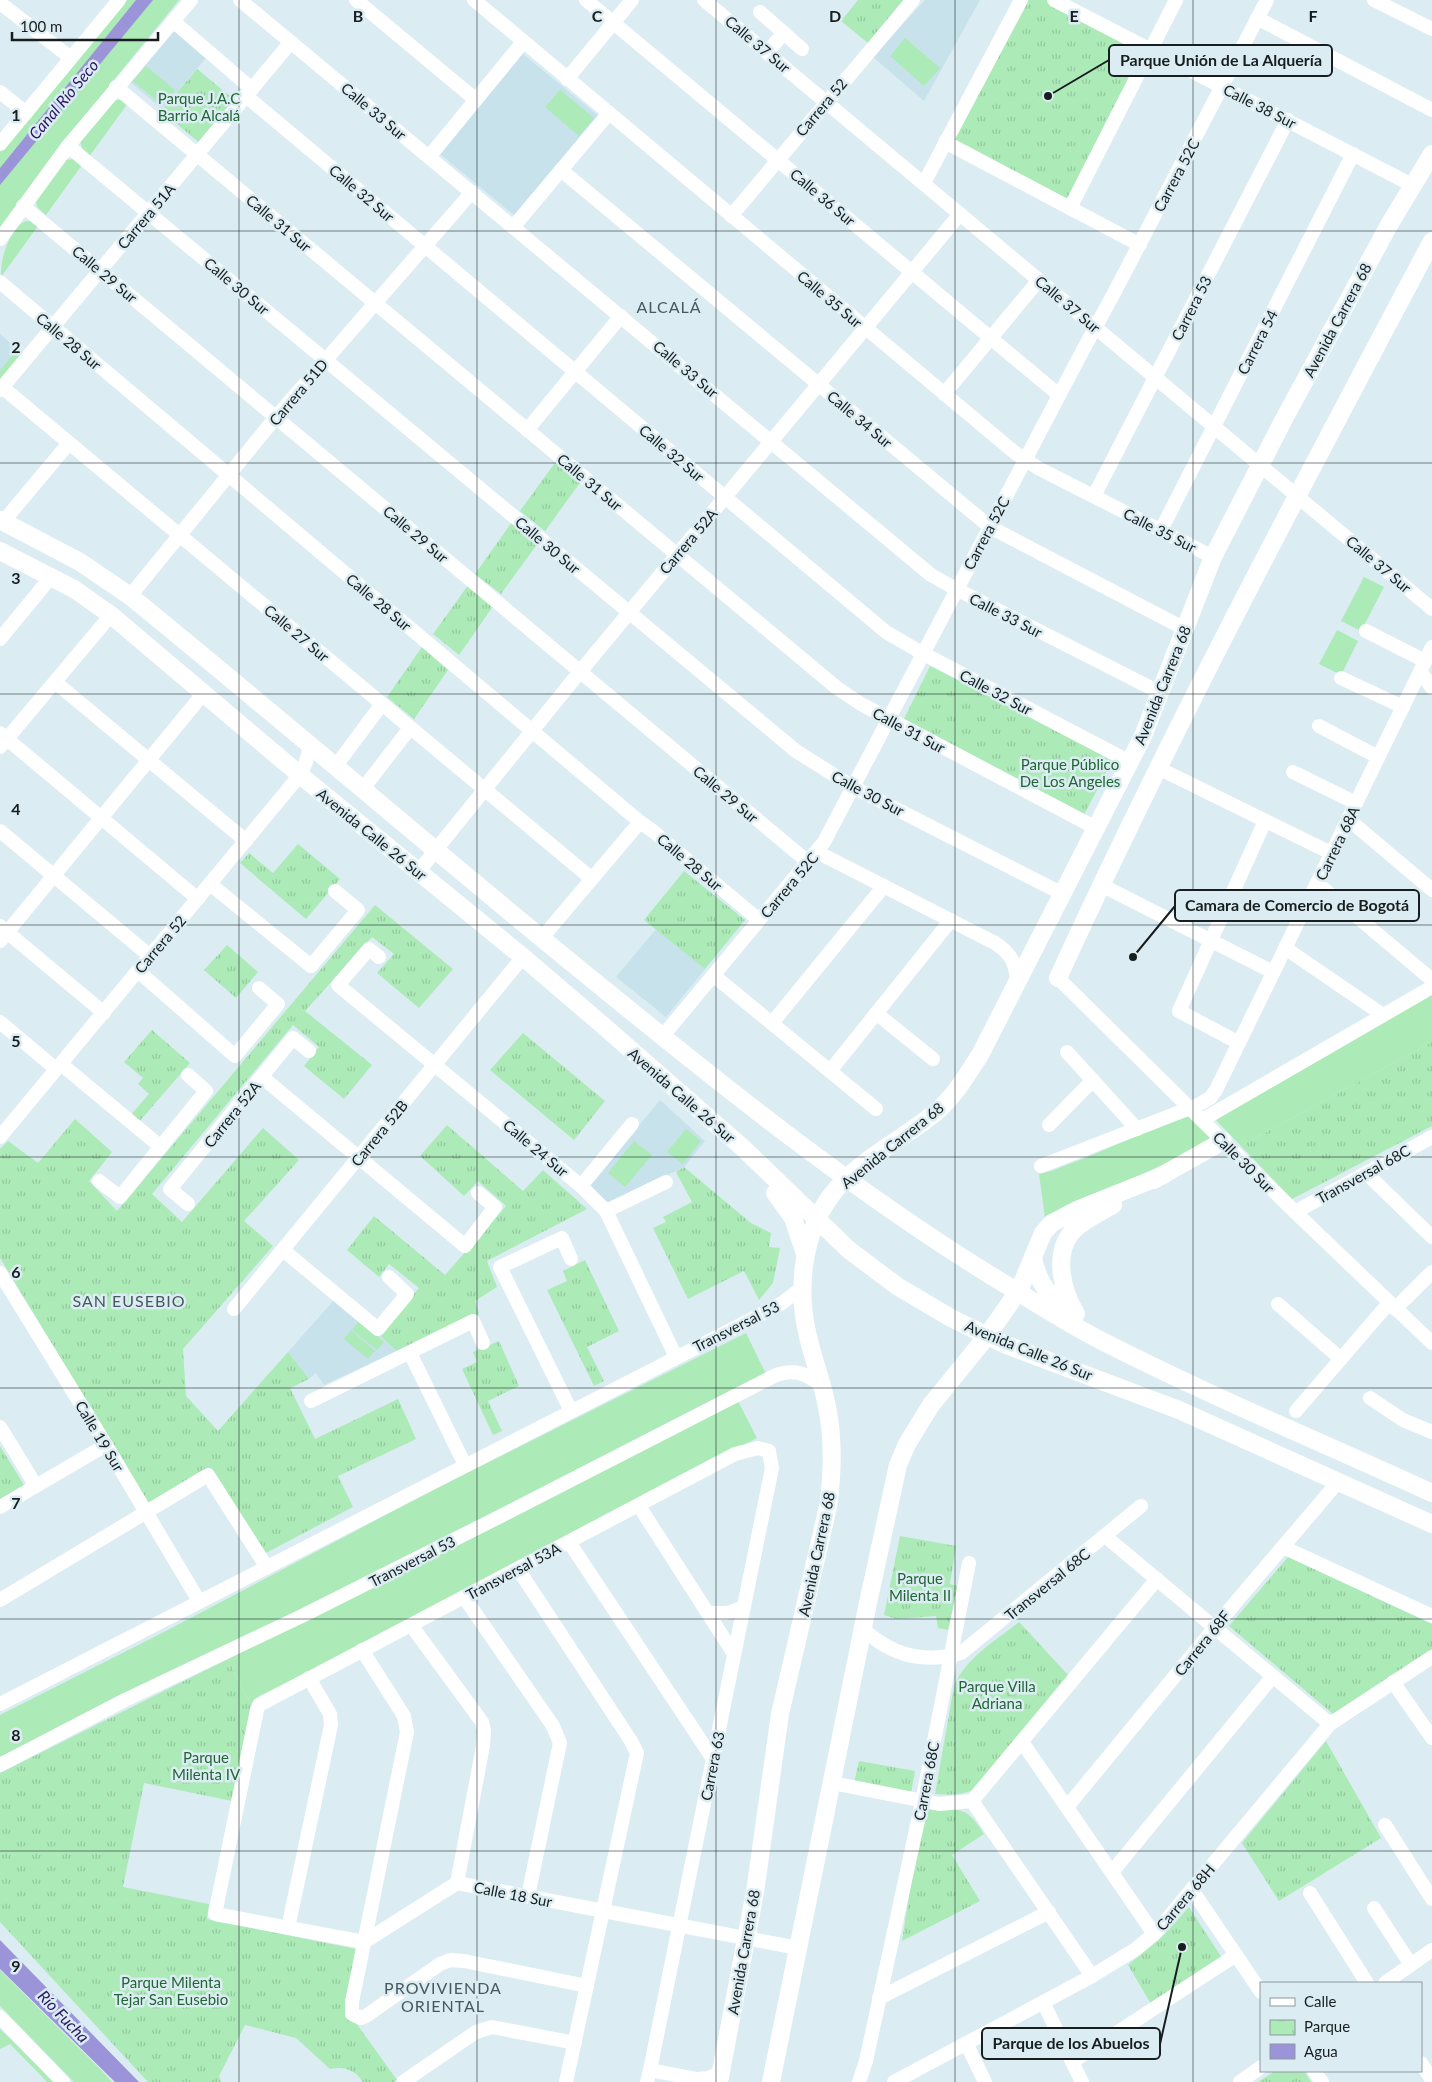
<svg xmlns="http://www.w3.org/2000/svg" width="1432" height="2082" viewBox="0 0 1432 2082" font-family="Lato,sans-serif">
  <defs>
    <pattern id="park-tufts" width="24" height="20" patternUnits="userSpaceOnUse" patternTransform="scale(1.25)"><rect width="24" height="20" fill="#aceab7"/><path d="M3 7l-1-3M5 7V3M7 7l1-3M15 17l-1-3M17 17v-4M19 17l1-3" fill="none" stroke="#93c89d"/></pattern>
  </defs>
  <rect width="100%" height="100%" fill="#dbedf3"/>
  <g fill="#c7e2eb">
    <polygon points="925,0 980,0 924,101 873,57"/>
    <polygon points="173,30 206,58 162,109 129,81"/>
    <polygon points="523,54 600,117 515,216 440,154"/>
    <polygon points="0,334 23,354 0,383"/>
    <polygon points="656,929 705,969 666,1017 616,977"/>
    <polygon points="660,1100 705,1141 684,1167 609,1203 589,1186"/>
    <polygon points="335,1299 397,1351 324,1385 316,1373 309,1379 288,1352"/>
  </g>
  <g fill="#aceab7">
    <polygon points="127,0 179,0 49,160 0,228 0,152"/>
    <polygon points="905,38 940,68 924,86 890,56"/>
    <polygon points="146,66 175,90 162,105 133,81"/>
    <polygon points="560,90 594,118 579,136 545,107"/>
    <polygon points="114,100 123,100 128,103 89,157 83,151 80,141"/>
    <polygon points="74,159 82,165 46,215 38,208 35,201 65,160"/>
    <path d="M26 221H31L38 226 1 277C0 260 9 228 26 221Z"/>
    <polygon points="18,349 23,354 0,383 0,370"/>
    <polygon points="1364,577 1384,587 1361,631 1341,621"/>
    <polygon points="1337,630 1358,641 1341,675 1319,664"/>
    <polygon points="1432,993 1432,1042 1241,1146 1212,1116"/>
    <polygon points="1188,1114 1216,1140 1095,1196 1067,1205 1045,1218 1039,1174 1051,1171 1085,1158"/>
    <polygon points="686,1129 701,1141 683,1164 667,1152"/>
    <polygon points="634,1141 652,1155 625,1187 608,1173"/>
    <polygon points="359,1321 384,1342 377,1350 352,1330"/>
    <polygon points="351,1330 375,1351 368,1359 344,1339"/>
    <polygon points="746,1333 766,1374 539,1493 0,1757 0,1715 162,1633 435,1489"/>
    <polygon points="738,1401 757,1438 357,1649 261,1695 255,1699 251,1705 228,1659"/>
    <polygon points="0,1970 102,2071 112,2082 74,2082 0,2006"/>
    <polygon points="0,2029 54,2082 47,2082 10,2044 0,2049"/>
  </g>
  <g fill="url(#park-tufts)">
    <polygon points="858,0 903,0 868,43 841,21"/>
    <polygon points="1022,0 1050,0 1147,51 1070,206 947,141"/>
    <polygon points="197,69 237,102 201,144 161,111"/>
    <polygon points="557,460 582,480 545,531 520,511"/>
    <polygon points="512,522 538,543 501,594 475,574"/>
    <polygon points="469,584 494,605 459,655 433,634"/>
    <polygon points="422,647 448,670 414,719 387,697"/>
    <polygon points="930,666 1113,759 1084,815 903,721"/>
    <polygon points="298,844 340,879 306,919 240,863 249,853 273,873"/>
    <polygon points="684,871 745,920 705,969 644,920"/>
    <polygon points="375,905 453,969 419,1008 377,973 394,954 372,937 305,1011 372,1065 344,1099 304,1066 319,1047 293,1025 152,1194 182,1222 263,1128 299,1160 244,1221 273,1246 183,1349 186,1396 218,1431 288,1352 309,1379 290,1388 315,1439 398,1399 416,1439 338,1476 353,1507 266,1553 211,1468 149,1504 0,1258 0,1149 8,1141 38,1163 75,1119 112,1152 89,1181 117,1211"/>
    <polygon points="227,945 258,972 236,998 204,970"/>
    <polygon points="152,1030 190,1063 138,1123 130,1116 149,1094 138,1084 143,1078 124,1062"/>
    <polygon points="523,1033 605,1101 574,1140 490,1070"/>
    <polygon points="1432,1042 1432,1126 1292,1199 1241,1146"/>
    <polygon points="447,1125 523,1191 543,1170 587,1209 487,1261 497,1287 475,1301 479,1314 397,1351 379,1335 419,1288 389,1264 379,1277 347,1250 374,1216 445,1275 506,1206 478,1181 464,1196 420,1156"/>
    <polygon points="684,1167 751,1223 771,1233 769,1247 780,1248 773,1283 759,1300 744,1271 688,1299 653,1228 666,1222 663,1217 692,1202 676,1172"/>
    <polygon points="585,1260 619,1331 587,1347 604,1381 594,1386 547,1290 567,1281 563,1271"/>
    <polygon points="499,1341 519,1386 488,1401 502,1431 493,1435 462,1369 477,1362 473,1352"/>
    <polygon points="0,1446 24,1485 0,1500"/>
    <polygon points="900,1536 956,1546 950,1584 958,1586 948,1630 938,1628 936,1616 897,1619 884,1615"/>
    <polygon points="1288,1557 1432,1624 1432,1649 1333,1714 1229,1626"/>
    <path d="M1019 1622 1069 1676 977 1788C964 1795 950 1795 935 1794L954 1686C966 1658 995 1641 1019 1622Z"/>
    <path d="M228 1659 251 1705 232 1801 144 1783 123 1887 209 1904 207 1919 356 1949 351 2016 397 2080 394 2082H363C355 2070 345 2066 330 2069L296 2038 245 2025 219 2076 221 2082H148L0 1922V1773Z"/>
    <polygon points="1326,1741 1381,1838 1279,1901 1242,1843"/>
    <polygon points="859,1761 915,1771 911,1794 854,1783"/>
    <path d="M933 1808C963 1810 967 1807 984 1834L952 1855 980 1901 902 1941 922 1812 925 1809Z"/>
    <polygon points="1189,1907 1222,1958 1151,2004 1128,1965 1162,1937"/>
    <polygon points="1275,2071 1304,2071 1311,2082 1258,2082"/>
  </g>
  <g fill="#9b94d8">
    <polygon points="136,0 153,0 0,185 0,168"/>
    <polygon points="0,1940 139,2082 115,2082 0,1969"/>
  </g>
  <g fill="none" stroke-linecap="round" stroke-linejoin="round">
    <g stroke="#fff" stroke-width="14">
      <polyline points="240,0 931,575 956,589 1161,693"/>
      <polyline points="356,0 476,100"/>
      <polyline points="474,0 1014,452 1038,468 1213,557"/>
      <polyline points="586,0 1059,395"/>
      <polyline points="704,0 1432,609"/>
      <polyline points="1054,0 1412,185"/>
      <polyline points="1374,0 1432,29"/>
      <polyline points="0,3 71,58"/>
      <polyline points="760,12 802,49"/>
      <polyline points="1257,18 1432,110"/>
      <polyline points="173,21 252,89"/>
      <polyline points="767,52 784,33"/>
      <polyline points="567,79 632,0"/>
      <polyline points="116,87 837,688 861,704 1096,828"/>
      <polyline points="0,92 26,113"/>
      <polyline points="246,96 886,632 922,653 1130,762"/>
      <polyline points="945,142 1140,245"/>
      <polyline points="0,144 119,0"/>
      <polyline points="68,146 796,751 853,787 1063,894"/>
      <polyline points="429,157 523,42"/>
      <polyline points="561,170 990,527 1185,629"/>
      <polyline points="924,183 1021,0"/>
      <polyline points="23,206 808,862"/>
      <polyline points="1070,208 1176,0"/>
      <polyline points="731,216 913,0"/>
      <polyline points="514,226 609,113"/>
      <polyline points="0,239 68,146 191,0"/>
      <polyline points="0,282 640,822 654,832 759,920"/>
      <polyline points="2,387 592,879"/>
      <polyline points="0,390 291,42"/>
      <polyline points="944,394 1039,280"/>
      <polyline points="527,430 621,316"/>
      <polyline points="1094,496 1288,120"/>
      <polyline points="3,522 69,443"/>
      <polyline points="1161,530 1353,154"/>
      <polyline points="130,596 276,417 472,192"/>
      <polyline points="1366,631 1425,661"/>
      <polyline points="0,639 51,577"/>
      <polyline points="1420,671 1432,688"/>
      <polyline points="1341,678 1403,707"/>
      <polyline points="55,682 246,841"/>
      <polyline points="1319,726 1378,757"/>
      <polyline points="0,733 198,899"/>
      <polyline points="0,747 111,615"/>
      <polyline points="335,767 382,704"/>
      <polyline points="1158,768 1331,853"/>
      <polyline points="1293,772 1356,803"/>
      <polyline points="362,790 410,728"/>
      <polyline points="1348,819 1432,890"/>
      <polyline points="0,831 150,956"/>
      <path d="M817 852 995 943C1012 954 1016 964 1017 983"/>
      <polyline points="418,872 574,679 960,214"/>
      <polyline points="1317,883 1432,980"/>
      <polyline points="210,884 311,966 358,910 335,891"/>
      <polyline points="1101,885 1273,972"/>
      <polyline points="0,926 104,1013"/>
      <polyline points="541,939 640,822"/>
      <polyline points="0,941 203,694"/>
      <polyline points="1285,948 1383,1015"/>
      <polyline points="379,957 369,949 338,985 581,1186 606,1211 676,1357"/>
      <polyline points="138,971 235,1056 278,1004 259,988"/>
      <polyline points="713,975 876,1109"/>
      <polyline points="1058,978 1295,1212 1432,1343"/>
      <polyline points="876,1013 933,1059"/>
      <polyline points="0,1022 56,1069"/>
      <polyline points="772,1023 884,886"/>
      <polyline points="662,1037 824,842 1083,350 1113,295 1267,0"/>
      <polyline points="1239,1043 1179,1011 1265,821"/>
      <polyline points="1067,1052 1137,1129"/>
      <polyline points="61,1064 161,1147"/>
      <polyline points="830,1071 951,920"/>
      <polyline points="262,1077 465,1246 495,1207 478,1193"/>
      <polyline points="1202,1120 1432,987"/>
      <polyline points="1049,1125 1093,1080"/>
      <polyline points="0,1137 300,775 306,762 310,746"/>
      <polyline points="1041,1166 1198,1105 1210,1098 1216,1090 1432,647"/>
      <polyline points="1366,1173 1432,1237"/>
      <polyline points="99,1181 120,1197 206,1091 188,1075"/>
      <polyline points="581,1186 632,1124"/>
      <polyline points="188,1204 170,1189 293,1038 309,1051"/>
      <polyline points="606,1211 666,1182"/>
      <polyline points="1295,1212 1432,1137"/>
      <polyline points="283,1250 378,1329 407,1294 389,1277"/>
      <polyline points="0,1273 106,1445 199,1601"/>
      <polyline points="1278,1304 1341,1359"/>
      <polyline points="234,1309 523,957"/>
      <polyline points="1395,1309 1432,1272"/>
      <polyline points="410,1353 465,1465"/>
      <polyline points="1370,1398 1403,1420 1432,1432"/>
      <polyline points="311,1401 473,1321 483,1343"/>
      <polyline points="571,1411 500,1267 562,1238 571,1259"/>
      <polyline points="1296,1411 1389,1303"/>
      <polyline points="0,1427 36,1486"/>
      <polyline points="639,1506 734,1654"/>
      <polyline points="0,1507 106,1445"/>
      <polyline points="1105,1536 1330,1724"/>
      <polyline points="569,1542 713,1759"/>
      <polyline points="1283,1547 1432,1616"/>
      <polyline points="518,1569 631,1741 637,1753 566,2082"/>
      <polyline points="464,1597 553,1726 560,1743 528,1896"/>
      <polyline points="0,1600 208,1475 266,1566"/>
      <polyline points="709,1613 727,1613 744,1607"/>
      <polyline points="411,1625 482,1722 484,1730 483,1746 457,1883"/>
      <path d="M863 1629C891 1655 924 1664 961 1653L1141 1506"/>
      <polyline points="362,1650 404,1716 407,1732 352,2002 352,2014 361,2018 366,2016 440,1964 450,1960 464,1961 587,1986"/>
      <polyline points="1393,1682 1432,1738"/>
      <polyline points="0,1704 758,1316 782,1303 803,1287"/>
      <polyline points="1022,1742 1154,1934"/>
      <path d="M0 1765 125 1700 304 1615 493 1520 776 1375C795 1369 806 1373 822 1386"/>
      <polyline points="832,1783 939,1804 972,1801"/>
      <polyline points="972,1801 1157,1579"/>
      <polyline points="972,1801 1092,1976"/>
      <polyline points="1067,1807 1235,1603 1338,1482"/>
      <polyline points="1385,1825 1432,1899"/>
      <polyline points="1112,1872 1273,1676"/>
      <polyline points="1192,1890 1261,1992"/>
      <polyline points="1310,1893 1367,1983"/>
      <polyline points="1374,1908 1411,1965"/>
      <polyline points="288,1928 331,1725 330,1714 309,1678"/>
      <polyline points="1385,1983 1432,1950"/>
      <polyline points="879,1998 1049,1912"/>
      <polyline points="1043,2002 1082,2082"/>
      <polyline points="0,2017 63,2082"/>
      <polyline points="966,2043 985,2082"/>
      <polyline points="1072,2062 1236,1955"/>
      <polyline points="1421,2063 1432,2080"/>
      <polyline points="650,2070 697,2079 708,2078 721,2072"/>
      <polyline points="1314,2071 1322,2082"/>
      <polyline points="403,2082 476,2032 492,2027 575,2043"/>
      <path d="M647 2082 650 2070C691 1869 731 1668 772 1468L769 1451 758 1448 735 1454 259 1705 257 1710 215 1914 364 1942 457 1883C571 1905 684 1926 798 1948"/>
      <polyline points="859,2082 866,2061 922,1802 969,1563"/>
      <polyline points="894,2082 1092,1976 1136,1949 1154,1934 1172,1913 1330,1724 1432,1657"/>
      <polyline points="1240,2082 1261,2067"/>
    </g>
    <g stroke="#fff" stroke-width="18">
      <path d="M0 520 80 562 130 596C291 727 448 863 610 994 729 1091 851 1188 982 1270 1020 1293 1058 1318 1098 1339 1207 1395 1321 1442 1432 1493"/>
      <polyline points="0,551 74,589 111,615 300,775 523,957 599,1022 743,1148 849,1250 897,1286 951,1318 1004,1344 1179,1410 1432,1524"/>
      <path d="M1058 978C1173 727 1303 484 1432 241"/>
      <polyline points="1154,1180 1223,1141"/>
      <polyline points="775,1193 793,1218 805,1254"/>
      <path d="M1033 1257C1038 1287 1051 1297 1075 1314"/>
      <path d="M1076 1314C1063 1292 1053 1256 1071 1233 1081 1221 1099 1213 1113 1205"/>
      <path d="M719 2082 755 1892 780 1714 828 1507C833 1471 834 1437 826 1402 821 1378 812 1356 807 1332 797 1287 803 1235 830 1197 857 1160 901 1141 936 1112 954 1097 967 1075 980 1055L1143 736 1213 557 1284 419 1389 225 1432 154"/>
      <polyline points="771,2082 868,1603 898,1465 907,1444 931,1405 987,1336 1010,1303 1021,1286 1043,1233 1052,1223 1079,1209 1164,1175"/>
    </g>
  </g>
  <path fill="none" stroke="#181e20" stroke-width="1" stroke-opacity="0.55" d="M239 0V2082M477 0V2082M716 0V2082M955 0V2082M1193 0V2082M0 231H1432M0 463H1432M0 694H1432M0 925H1432M0 1157H1432M0 1388H1432M0 1619H1432M0 1851H1432"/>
  <g text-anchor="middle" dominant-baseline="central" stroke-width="5" stroke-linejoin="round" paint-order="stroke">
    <g font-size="15" fill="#181e20" stroke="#dbedf3">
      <text transform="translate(758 44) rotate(40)">Calle 37 Sur</text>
      <text transform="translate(1260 106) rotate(27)">Calle 38 Sur</text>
      <text transform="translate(821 107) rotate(-50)">Carrera 52</text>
      <text transform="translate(374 111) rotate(40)">Calle 33 Sur</text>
      <text transform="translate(1176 175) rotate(-62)">Carrera 52C</text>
      <text transform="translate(362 193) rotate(40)">Calle 32 Sur</text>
      <text transform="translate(823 197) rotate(40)">Calle 36 Sur</text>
      <text transform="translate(146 216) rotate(-50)">Carrera 51A</text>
      <text transform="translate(279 223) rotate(40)">Calle 31 Sur</text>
      <text transform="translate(105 274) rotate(40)">Calle 29 Sur</text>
      <text transform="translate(237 286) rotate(40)">Calle 30 Sur</text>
      <text transform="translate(830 299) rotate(40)">Calle 35 Sur</text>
      <text transform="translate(1068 304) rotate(40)">Calle 37 Sur</text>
      <text transform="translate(1191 308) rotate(-63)">Carrera 53</text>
      <text transform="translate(1337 320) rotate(-62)">Avenida Carrera 68</text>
      <text transform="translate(69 341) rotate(40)">Calle 28 Sur</text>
      <text transform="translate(1257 342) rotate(-63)">Carrera 54</text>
      <text transform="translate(686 369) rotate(40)">Calle 33 Sur</text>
      <text transform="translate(298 392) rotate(-50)">Carrera 51D</text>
      <text transform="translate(860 419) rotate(40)">Calle 34 Sur</text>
      <text transform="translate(672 453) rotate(40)">Calle 32 Sur</text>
      <text transform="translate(590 482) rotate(40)">Calle 31 Sur</text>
      <text transform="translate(1160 530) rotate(27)">Calle 35 Sur</text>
      <text transform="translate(986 533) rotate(-62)">Carrera 52C</text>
      <text transform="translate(416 534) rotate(40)">Calle 29 Sur</text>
      <text transform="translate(688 541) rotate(-50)">Carrera 52A</text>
      <text transform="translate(548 545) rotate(40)">Calle 30 Sur</text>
      <text transform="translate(1379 564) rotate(40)">Calle 37 Sur</text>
      <text transform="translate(379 602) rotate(40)">Calle 28 Sur</text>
      <text transform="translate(1006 615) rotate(27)">Calle 33 Sur</text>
      <text transform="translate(297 633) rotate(40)">Calle 27 Sur</text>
      <text transform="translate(1162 685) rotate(-68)">Avenida Carrera 68</text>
      <text transform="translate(996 692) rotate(28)">Calle 32 Sur</text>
      <text transform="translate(909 730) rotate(28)">Calle 31 Sur</text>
      <text transform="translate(868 793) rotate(28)">Calle 30 Sur</text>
      <text transform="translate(726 794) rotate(40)">Calle 29 Sur</text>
      <text transform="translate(372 834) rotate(39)">Avenida Calle 26 Sur</text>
      <text transform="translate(1337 843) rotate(-64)">Carrera 68A</text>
      <text transform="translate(690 862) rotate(40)">Calle 28 Sur</text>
      <text transform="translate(789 885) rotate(-50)">Carrera 52C</text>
      <text transform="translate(160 944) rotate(-50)">Carrera 52</text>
      <text transform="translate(682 1095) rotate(41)">Avenida Calle 26 Sur</text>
      <text transform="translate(232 1114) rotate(-51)">Carrera 52A</text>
      <text transform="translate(379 1133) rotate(-51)">Carrera 52B</text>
      <text transform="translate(892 1145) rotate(-39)">Avenida Carrera 68</text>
      <text transform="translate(536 1148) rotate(40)">Calle 24 Sur</text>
      <text transform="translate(1244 1162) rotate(45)">Calle 30 Sur</text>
      <text transform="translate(1363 1174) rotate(-29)">Transversal 68C</text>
      <text transform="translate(736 1326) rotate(-27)">Transversal 53</text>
      <text transform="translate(1029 1350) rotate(22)">Avenida Calle 26 Sur</text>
      <text transform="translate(100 1436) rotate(59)">Calle 19 Sur</text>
      <text transform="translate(816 1554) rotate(-78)">Avenida Carrera 68</text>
      <text transform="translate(412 1561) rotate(-27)">Transversal 53</text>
      <text transform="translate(513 1571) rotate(-28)">Transversal 53A</text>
      <text transform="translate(1047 1584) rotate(-39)">Transversal 68C</text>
      <text transform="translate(1202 1643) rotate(-51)">Carrera 68F</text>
      <text transform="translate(712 1766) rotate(-79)">Carrera 63</text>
      <text transform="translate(926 1781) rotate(-79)">Carrera 68C</text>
      <text transform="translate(513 1894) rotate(11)">Calle 18 Sur</text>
      <text transform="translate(1185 1897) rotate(-50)">Carrera 68H</text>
      <text transform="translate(743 1952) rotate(-80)">Avenida Carrera 68</text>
    </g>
    <g font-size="15" fill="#236635" stroke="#dbedf3">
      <text x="199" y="98">Parque J.A.C<tspan x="199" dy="17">Barrio Alcalá</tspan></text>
      <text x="1070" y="764">Parque Público<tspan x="1070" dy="17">De Los Angeles</tspan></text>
      <text x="920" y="1578">Parque<tspan x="920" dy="17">Milenta II</tspan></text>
      <text x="997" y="1686">Parque Villa<tspan x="997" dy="17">Adriana</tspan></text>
      <text x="206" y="1757">Parque<tspan x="206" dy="17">Milenta IV</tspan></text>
      <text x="171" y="1982">Parque Milenta<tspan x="171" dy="17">Tejar San Eusebio</tspan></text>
    </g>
    <g font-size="16" font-style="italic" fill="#2d1666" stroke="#dbedf3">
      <text transform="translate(63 99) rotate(-50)">Canal Río Seco</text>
      <text transform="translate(64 2016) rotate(46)">Río Fucha</text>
    </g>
    <g font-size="16" letter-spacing="1" fill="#48585d" stroke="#dbedf3">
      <text x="669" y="306">ALCALÁ</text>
      <text x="129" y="1300">SAN EUSEBIO</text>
      <text x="443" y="1987">PROVIVIENDA<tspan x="443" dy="18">ORIENTAL</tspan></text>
    </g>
  </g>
  <g font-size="16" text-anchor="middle" font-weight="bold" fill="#181e20" stroke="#dbedf3" stroke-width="5" stroke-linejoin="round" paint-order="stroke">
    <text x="358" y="22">B</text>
    <text x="597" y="22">C</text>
    <text x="835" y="22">D</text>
    <text x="1074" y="22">E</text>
    <text x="1313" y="22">F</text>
    <text x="16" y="121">1</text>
    <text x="16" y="353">2</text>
    <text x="16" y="584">3</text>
    <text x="16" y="815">4</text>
    <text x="16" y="1047">5</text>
    <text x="16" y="1278">6</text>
    <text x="16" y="1509">7</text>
    <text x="16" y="1741">8</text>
    <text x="16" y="1972">9</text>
  </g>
  <path fill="none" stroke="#181e20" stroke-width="2" d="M1048 96L1109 60M1133 957L1175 906M1182 1947L1160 2044"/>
  <g fill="#181e20" stroke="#dbedf3" stroke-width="2">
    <circle cx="1048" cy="96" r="5"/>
    <circle cx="1133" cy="957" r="5"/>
    <circle cx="1182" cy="1947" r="5"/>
  </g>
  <g fill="#dbedf3" stroke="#181e20" stroke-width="2">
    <rect x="1109" y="45" width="223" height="31" rx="5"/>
    <rect x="1175" y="890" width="244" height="31" rx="5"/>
    <rect x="982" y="2028" width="178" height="31" rx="5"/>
  </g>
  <g font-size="16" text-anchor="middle" font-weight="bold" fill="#181e20">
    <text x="1221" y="66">Parque Unión de La Alquería</text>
    <text x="1297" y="911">Camara de Comercio de Bogotá</text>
    <text x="1071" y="2049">Parque de los Abuelos</text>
  </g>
  <rect x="1260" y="1982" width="162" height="90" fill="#dbedf3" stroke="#8d9a9f"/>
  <rect x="1270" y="1998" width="25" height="8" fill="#ffffff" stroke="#8d9a9f"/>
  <text x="1304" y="2007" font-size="15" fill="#181e20">Calle</text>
  <rect x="1270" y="2020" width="25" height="15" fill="url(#park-tufts)" stroke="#8d9a9f"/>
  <text x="1304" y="2032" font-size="15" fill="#181e20">Parque</text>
  <rect x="1270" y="2044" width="25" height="15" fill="#9b94d8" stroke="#8d9a9f"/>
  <text x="1304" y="2057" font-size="15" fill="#181e20">Agua</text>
  <path d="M12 32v8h146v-8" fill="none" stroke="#181e20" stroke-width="2.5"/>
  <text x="20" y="32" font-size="15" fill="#181e20" stroke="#dbedf3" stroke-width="4" paint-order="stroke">100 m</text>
</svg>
